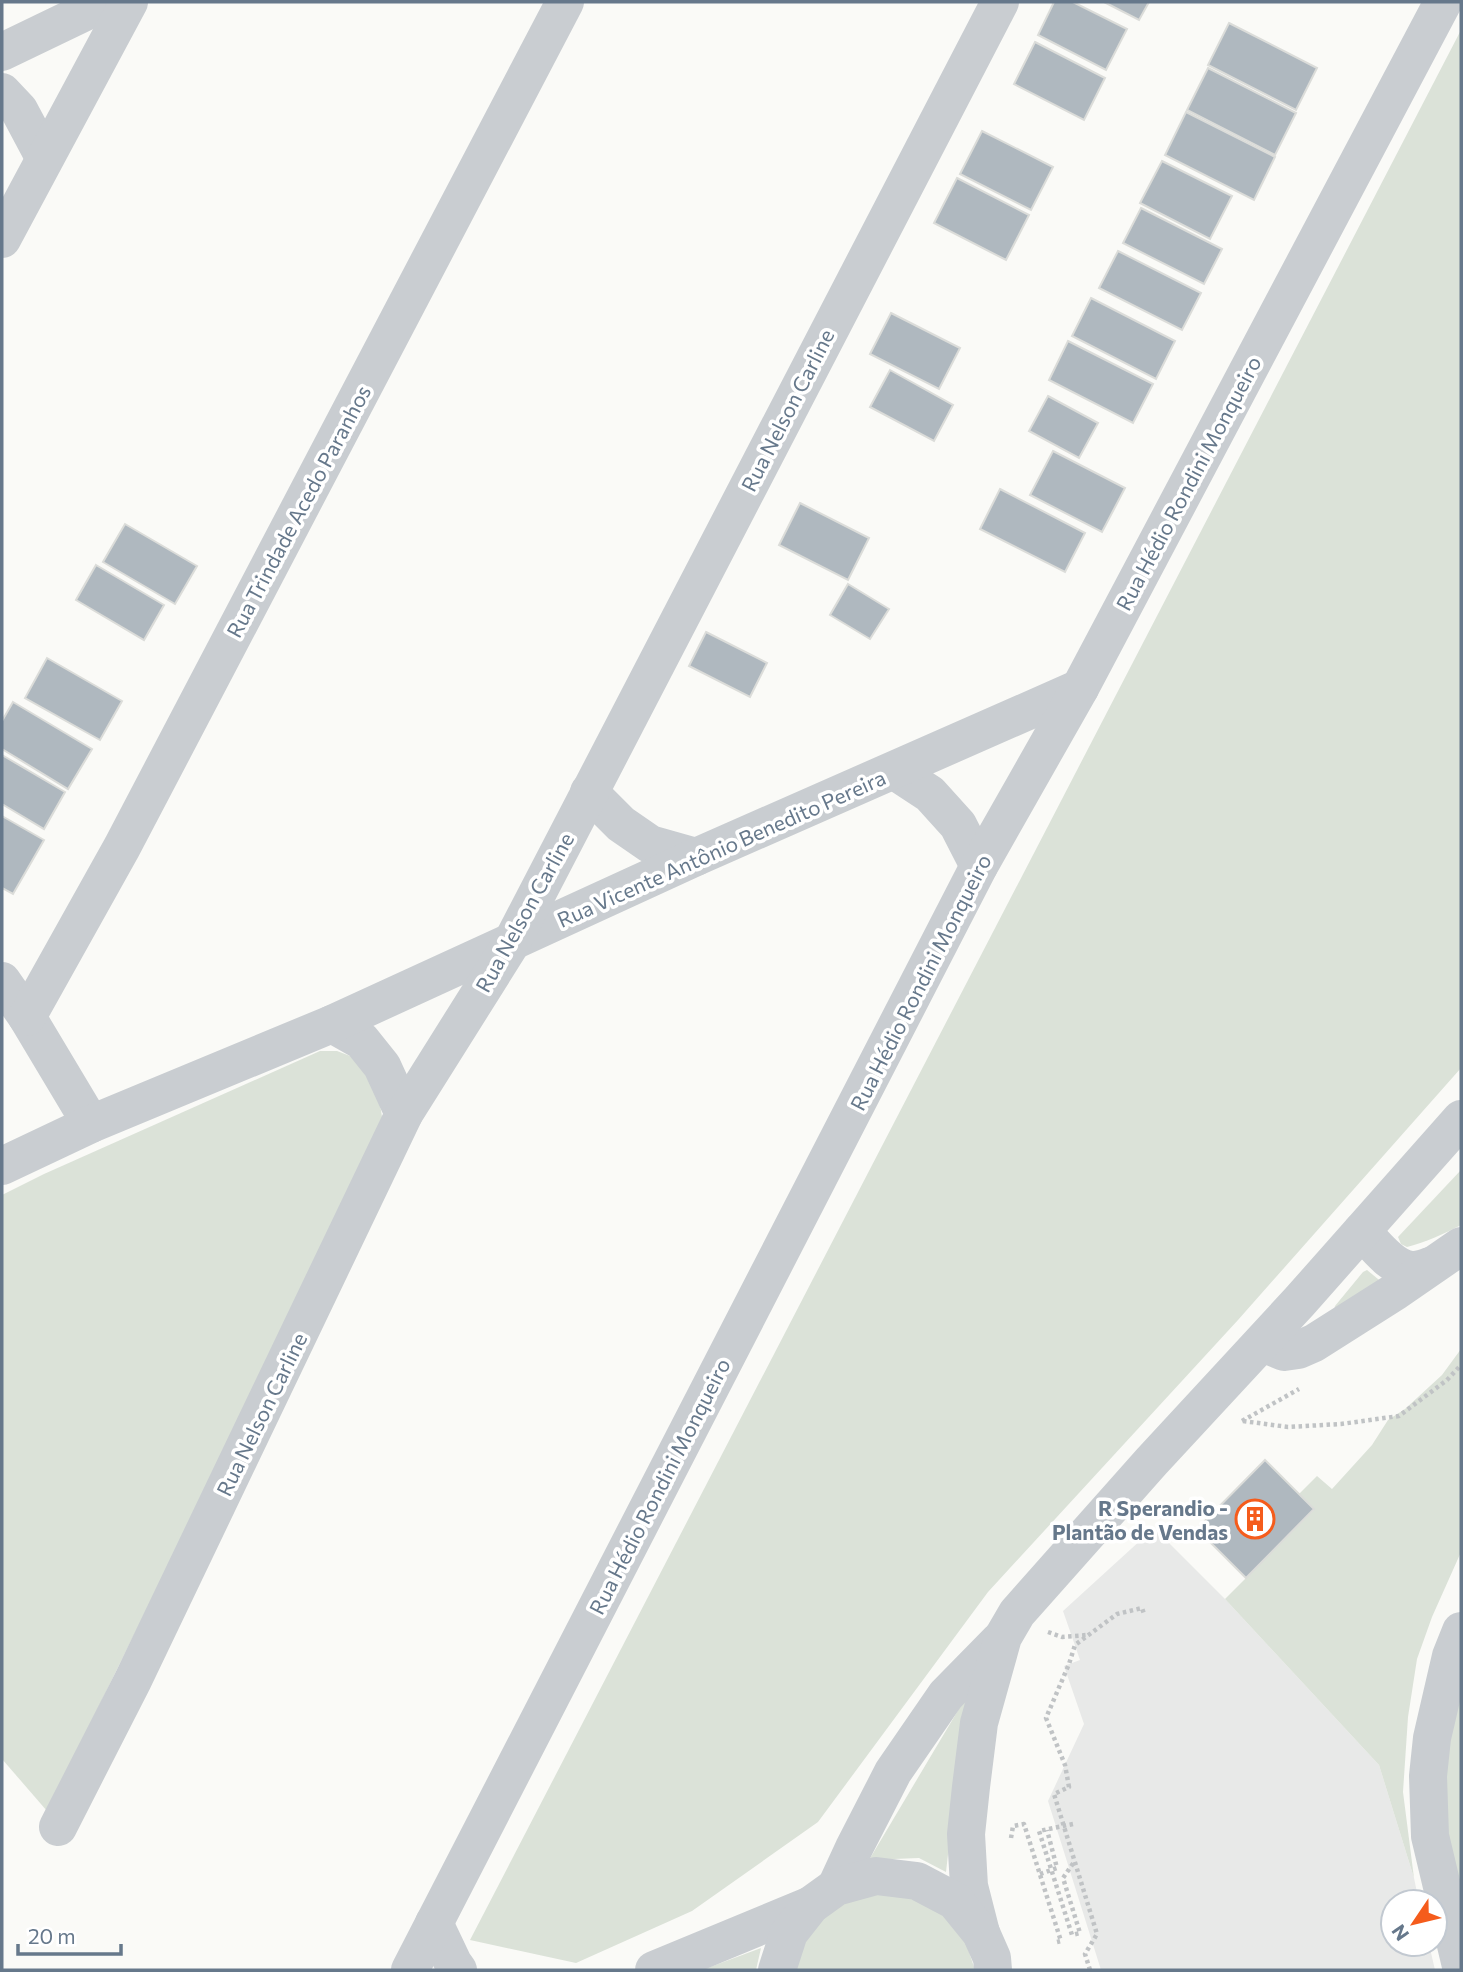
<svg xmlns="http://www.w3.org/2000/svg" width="1463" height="1972" viewBox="0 0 1463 1972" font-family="Commissioner,sans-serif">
  <rect width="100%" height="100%" fill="#fafaf7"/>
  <polygon fill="#e8e9e8" points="1154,1528 1225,1599 1379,1765 1414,1878 1419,1902 1393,1902 1393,1944 1429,1944 1435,1970 1101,1970 1048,1801 1084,1724 1064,1666 1080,1660 1063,1611"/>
  <g fill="#dbe2d8">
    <polygon points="1461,30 1461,1068 1238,1320 988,1592 818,1822 692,1911 576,1963 470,1940"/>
    <polygon points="320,1051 337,1051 358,1059 379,1098 384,1129 47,1811 2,1759 2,1195 44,1174"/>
    <path d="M1461 1170V1225C1444 1234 1426 1242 1407 1247L1401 1244 1398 1237Z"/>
    <polygon points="1367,1270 1384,1284 1334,1310 1335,1306 1363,1272"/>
    <polygon points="1461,1349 1461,1552 1432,1617 1417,1659 1408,1717 1403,1792 1414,1878 1379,1765 1225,1599 1314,1510 1299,1494 1317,1476 1332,1489 1372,1445 1388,1420 1405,1409 1442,1375"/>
    <polygon points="1461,1675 1461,1915 1451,1872 1441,1745"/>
    <polygon points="966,1697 946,1872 919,1858 869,1860"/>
    <polygon points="895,1890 948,1916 965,1940 975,1970 794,1970 802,1940 839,1901"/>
    <polygon points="761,1948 756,1970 702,1970"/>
  </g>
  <g fill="#afb8bf" stroke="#dbdcd9" stroke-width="2">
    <polygon points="1054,2 1073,2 1127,29 1106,70 1038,35"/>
    <polygon points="1104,2 1149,2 1139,20"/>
    <polygon points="1229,23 1317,68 1296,110 1208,65"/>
    <polygon points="1035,42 1105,78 1084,120 1014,84"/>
    <polygon points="1208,68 1296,113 1275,155 1187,110"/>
    <polygon points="1186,112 1275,157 1254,200 1165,155"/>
    <polygon points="982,131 1053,167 1031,210 960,174"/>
    <polygon points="1162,161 1232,196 1210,239 1140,203"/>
    <polygon points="957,178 1029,215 1006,260 934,223"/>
    <polygon points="1141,208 1222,249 1204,284 1123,243"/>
    <polygon points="1118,251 1201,293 1182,330 1099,288"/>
    <polygon points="1091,298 1175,341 1156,379 1072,336"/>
    <polygon points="891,313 960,348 939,389 870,354"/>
    <polygon points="1068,341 1153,384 1133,423 1049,380"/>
    <polygon points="890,370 953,405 934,441 870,407"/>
    <polygon points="1048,396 1098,423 1079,458 1029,431"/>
    <polygon points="1053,451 1125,488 1102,532 1030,495"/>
    <polygon points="1000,489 1085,533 1065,572 980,529"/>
    <polygon points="800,503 869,538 848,580 779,545"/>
    <polygon points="125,524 197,566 175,604 103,562"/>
    <polygon points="96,565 164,605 144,640 76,600"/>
    <polygon points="848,584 889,609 870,639 830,615"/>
    <polygon points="706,632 767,663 750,697 689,666"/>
    <polygon points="47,658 122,701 100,740 25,698"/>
    <polygon points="13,702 92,749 68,789 2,749 2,721"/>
    <polygon points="2,755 65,792 44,829 2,804"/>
    <polygon points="2,816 44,840 13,894 2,888"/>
    <polygon points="1265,1460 1314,1509 1246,1578 1197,1529"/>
  </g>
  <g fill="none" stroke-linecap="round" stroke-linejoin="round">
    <g stroke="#c0c3c5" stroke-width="4.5" stroke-dasharray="3.5 3.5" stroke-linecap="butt">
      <polyline points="1242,1421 1299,1389"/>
      <polyline points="1243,1421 1288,1427 1341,1424 1399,1416 1447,1380 1461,1365"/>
      <polyline points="1048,1632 1062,1637 1087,1635"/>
      <polyline points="1073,1824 1039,1831 1072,1935 1080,1933 1063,1878 1074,1862"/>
      <polyline points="1011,1838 1013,1826 1024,1824 1060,1938 1061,1941 1057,1942"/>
      <polyline points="1040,1874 1057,1868 1047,1830"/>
      <polyline points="1090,1970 1085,1954 1097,1934 1054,1794 1069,1787 1065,1765 1046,1718 1069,1664 1075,1645 1117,1614 1142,1608 1144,1614"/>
    </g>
    <g stroke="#c9cdd1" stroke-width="38">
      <polyline points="2,52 106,2"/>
      <polyline points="2,92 19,110 44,157"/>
      <polyline points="2,239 129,2"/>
      <polyline points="895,771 930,794 958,825 979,866"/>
      <polyline points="589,792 621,824 650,844 696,857"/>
      <polyline points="2,981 27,1017 91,1124"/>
      <polyline points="27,1017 122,847 565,2"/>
      <polyline points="332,1024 362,1041 382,1066 404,1114"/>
      <polyline points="2,1166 91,1124 332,1024 696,857 1080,688"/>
      <path d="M1362 1231C1374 1244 1393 1270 1413 1270 1418 1270 1425 1268 1430 1266"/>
      <polyline points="1262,1343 1284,1352 1298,1350 1314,1343 1396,1291 1461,1246"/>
      <polyline points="1461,1631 1451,1656 1432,1738 1428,1776 1430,1836 1461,1966"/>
      <polyline points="58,1827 133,1680 404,1114 512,942 1000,2"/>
      <polyline points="836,1887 854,1848 893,1772 946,1695 999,1641"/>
      <polyline points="434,1923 453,1963 458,1970"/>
      <polyline points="981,1933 969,1886 966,1834 971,1787 979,1723 1003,1637 1017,1613 1151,1462 1299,1302 1461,1119"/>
      <polyline points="410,1970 979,866 1080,688 1443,2"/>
      <polyline points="654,1970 811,1905"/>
      <polyline points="777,1970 789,1933 811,1905 836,1887 876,1876 917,1881 955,1901 981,1933 992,1958 993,1970"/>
    </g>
  </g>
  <defs>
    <symbol id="building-ring" viewBox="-11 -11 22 22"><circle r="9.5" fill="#fff" stroke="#f55c1c" stroke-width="1.5"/><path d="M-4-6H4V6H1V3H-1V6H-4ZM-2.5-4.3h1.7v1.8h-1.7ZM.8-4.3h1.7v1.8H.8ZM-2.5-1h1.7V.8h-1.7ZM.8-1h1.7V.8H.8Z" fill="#f55c1c"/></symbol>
  </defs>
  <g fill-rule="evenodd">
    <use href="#building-ring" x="1233" y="1497" width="44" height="44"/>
  </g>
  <g text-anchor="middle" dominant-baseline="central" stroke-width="7" stroke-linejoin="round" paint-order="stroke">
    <g font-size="21" fill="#66788b" stroke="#fff">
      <text transform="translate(787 410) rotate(-63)">Rua Nelson Carline</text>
      <text transform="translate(1188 483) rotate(-62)">Rua Hédio Rondini Monqueiro</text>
      <text transform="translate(298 511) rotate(-62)">Rua Trindade Acedo Paranhos</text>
      <text transform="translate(721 848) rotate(-24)">Rua Vicente Antônio Benedito Pereira</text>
      <text transform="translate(524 912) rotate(-61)">Rua Nelson Carline</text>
      <text transform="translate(920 982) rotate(-63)">Rua Hédio Rondini Monqueiro</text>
      <text transform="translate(261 1414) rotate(-64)">Rua Nelson Carline</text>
      <text transform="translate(659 1486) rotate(-63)">Rua Hédio Rondini Monqueiro</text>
    </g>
    <g font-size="21" font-weight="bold" fill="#66788b" stroke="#fff" text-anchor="end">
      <text x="1228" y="1507">R Sperandio -<tspan x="1228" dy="24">Plantão de Vendas</tspan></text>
    </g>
  </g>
  <rect width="1463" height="1972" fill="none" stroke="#66788b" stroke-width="7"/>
  <g transform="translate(1414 1923) rotate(235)"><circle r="33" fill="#ffffff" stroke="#c2c9d1" stroke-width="2"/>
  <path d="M0-5L12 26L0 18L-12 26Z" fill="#f55c1c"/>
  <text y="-10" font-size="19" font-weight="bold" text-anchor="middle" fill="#66788b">N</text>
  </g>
  <path d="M18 1944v10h103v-10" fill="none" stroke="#66788b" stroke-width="3.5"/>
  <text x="28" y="1944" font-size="21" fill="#66788b" stroke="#ffffff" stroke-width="5" paint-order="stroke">20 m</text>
</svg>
